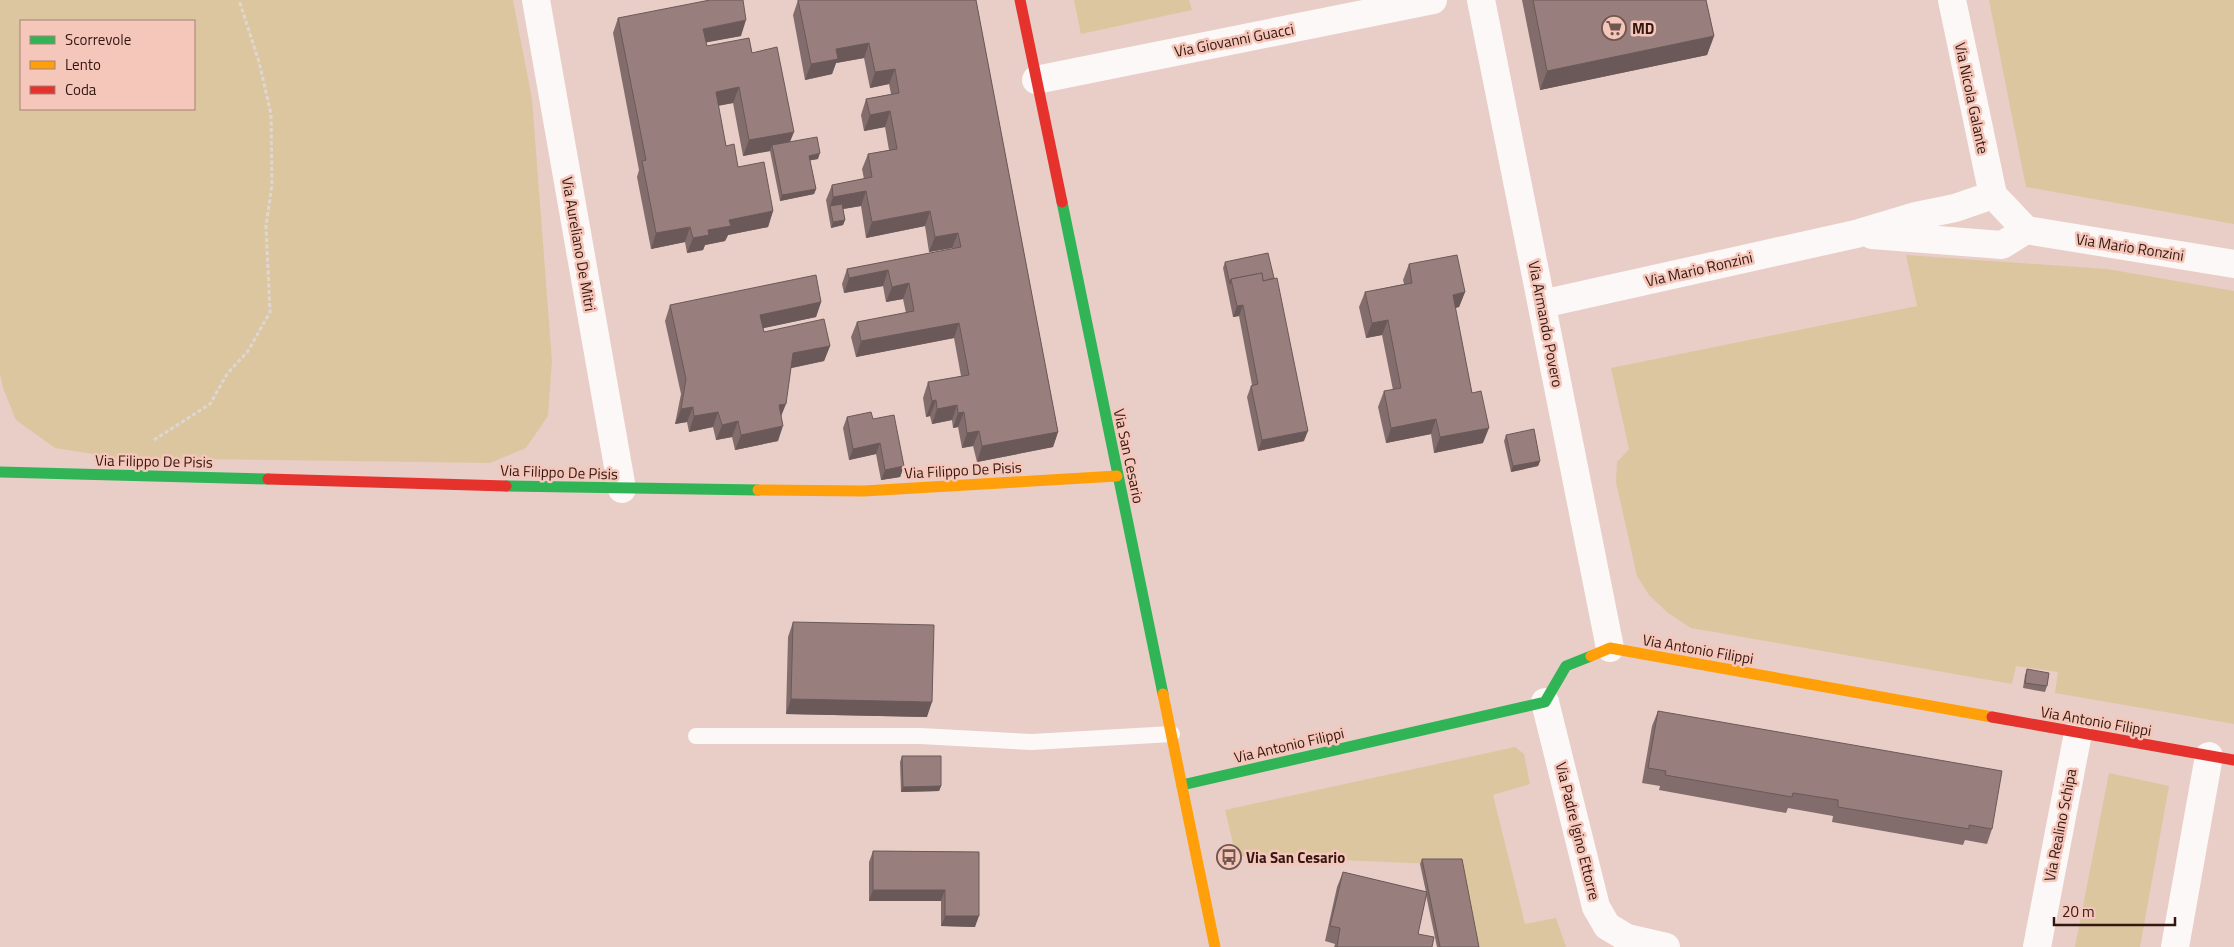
<svg xmlns="http://www.w3.org/2000/svg" width="2234" height="947" viewBox="0 0 2234 947" font-family="'Titillium Web',sans-serif">
  <rect width="100%" height="100%" fill="#e8cec7"/>
  <g fill="#dcc69f" fill-rule="evenodd">
    <path d="M0 0H513L532 99 552 361 548 416 526 448 490 463 119 458 55 448 16 420 3 388 0 374ZM21 21H194V109H21Z"/>
    <polygon points="1074,0 1189,0 1192,10 1081,34"/>
    <polygon points="1989,0 2234,0 2234,224 2026,187"/>
    <polygon points="1906,255 2107,269 2234,291 2234,724 2055,693 2058,672 2016,666 2012,684 1691,628 1668,613 1649,595 1637,576 1616,482 1617,462 1629,449 1611,368 1917,306"/>
    <polygon points="1515,747 1524,754 1530,784 1493,795 1525,924 1556,918 1566,947 1476,947 1460,865 1236,856 1225,810"/>
    <polygon points="2109,773 2169,786 2140,947 2075,947"/>
  </g>
  <g fill="none" stroke-linecap="round" stroke-linejoin="round">
    <polyline stroke="#ded6d3" stroke-width="3" stroke-dasharray="4 2.5" stroke-linecap="butt" points="154,440 210,404 227,374 248,351 270,312 266,226 272,185 271,114 259,62 239,0"/>
    <polyline stroke="#fcf8f7" stroke-width="16" points="696,736 920,736 1032,742 1172,734"/>
    <g stroke="#fcf8f7" stroke-width="28">
      <polyline points="536,0 622,489"/>
      <polyline points="1481,0 1610,648"/>
      <polyline points="1952,0 1993,195"/>
      <polyline points="1036,80 1433,0"/>
      <polyline points="1872,235 2002,245 2026,230"/>
      <polyline points="1542,304 1856,234 1916,216 1955,208 1993,195 2026,230 2234,264"/>
      <polyline points="1545,702 1596,907 1607,926 1627,938 1666,947"/>
      <polyline points="2037,947 2078,733"/>
      <polyline points="2175,947 2209,756"/>
    </g>
    <g stroke="#30b455" stroke-width="11">
      <polyline points="1062,202 1163,694"/>
      <polyline points="0,472 268,479"/>
      <polyline points="506,486 758,490"/>
      <polyline points="1182,785 1545,702 1566,666 1591,656"/>
    </g>
    <g stroke="#ff9f0a" stroke-width="11">
      <polyline points="758,490 864,491 1117,476"/>
      <polyline points="1591,656 1610,648 1992,717"/>
      <polyline points="1163,694 1215,947"/>
    </g>
    <g stroke="#e5322d" stroke-width="11">
      <polyline points="1020,0 1062,202"/>
      <polyline points="268,479 506,486"/>
      <polyline points="1992,717 2234,760"/>
    </g>
  </g>
  <g fill="#836d6c">
    <polygon points="798,0 976,0 1058,432 1053,447 977,462 973,446 962,448 958,427 953,428 952,420 932,424 930,416 926,417 923,398 928,382 961,376 954,338 856,357 851,337 857,322 906,313 903,299 886,302 883,286 844,293 842,284 847,269 953,249 952,248 929,252 925,226 866,238 861,206 843,209 845,220 843,225 831,228 826,200 832,185 864,179 862,169 868,154 889,150 885,127 864,131 861,115 866,99 891,94 889,84 870,88 864,58 836,63 832,74 805,80 793,15"/>
    <polygon points="1522,0 1706,0 1714,36 1707,55 1540,90"/>
    <polygon points="618,18 741,36 706,42 707,46 752,53 790,142 818,159 810,160 816,189 814,194 780,201 770,151 743,156 733,103 718,106 726,146 738,167 773,211 768,227 728,235 725,241 705,245 703,250 687,253 685,242 651,249 637,177 639,170 613,33"/>
    <polygon points="1225,262 1304,441 1258,451 1247,397 1251,386 1252,385 1239,316 1233,317 1223,268"/>
    <polygon points="1409,264 1465,292 1459,307 1455,308 1472,393 1483,443 1434,453 1431,434 1386,443 1378,407 1384,391 1393,390 1382,335 1366,338 1359,307 1365,292 1404,284 1403,280"/>
    <polygon points="821,302 816,317 763,328 764,332 830,346 824,361 791,368 781,415 778,441 735,450 732,437 716,440 713,427 689,432 687,422 675,424 681,394 665,321 670,305"/>
    <polygon points="847,417 873,419 904,466 900,477 881,480 876,454 849,460 843,428"/>
    <polygon points="1506,435 1540,461 1538,466 1511,472 1504,441"/>
    <polygon points="793,622 927,717 786,714 788,637"/>
    <polygon points="2027,669 2047,686 2045,692 2023,688 2025,675"/>
    <polygon points="1658,711 1992,829 1987,844 1965,840 1963,845 1832,822 1833,816 1788,808 1786,813 1659,790 1660,786 1642,783 1652,726"/>
    <polygon points="902,756 941,786 939,791 901,792 900,762"/>
    <polygon points="873,851 979,852 975,927 941,926 941,901 869,901 869,862"/>
    <polygon points="1422,859 1479,947 1437,947 1426,895 1418,934 1432,947 1334,947 1335,944 1325,941 1337,887 1343,872 1426,892 1420,864"/>
  </g>
  <g fill="#6a5958">
    <polygon points="746,20 741,36 698,44 703,29"/>
    <polygon points="1714,36 1707,55 1540,90 1547,71"/>
    <polygon points="869,43 864,58 836,63 832,74 805,80 811,64 836,49"/>
    <polygon points="895,69 889,84 870,88 875,72"/>
    <polygon points="739,87 733,103 710,107 716,92"/>
    <polygon points="890,111 885,127 864,131 870,115"/>
    <polygon points="794,132 788,147 772,145 770,151 743,156 749,140"/>
    <polygon points="820,153 818,159 807,161 809,156"/>
    <polygon points="816,189 814,194 780,201 782,195"/>
    <polygon points="866,191 861,206 831,211 830,206 833,197"/>
    <polygon points="773,211 768,227 728,235 725,241 705,245 703,250 687,253 693,238 708,230 729,220"/>
    <polygon points="930,211 925,226 866,238 872,222"/>
    <polygon points="845,220 843,225 831,228 833,222"/>
    <polygon points="690,227 685,242 651,249 656,233"/>
    <polygon points="958,233 952,248 929,252 935,237"/>
    <polygon points="888,270 883,286 844,293 849,278"/>
    <polygon points="909,283 903,299 886,302 892,287"/>
    <polygon points="1465,292 1459,307 1447,310 1453,295"/>
    <polygon points="821,302 816,317 755,330 760,315"/>
    <polygon points="1243,305 1239,316 1233,317 1237,306"/>
    <polygon points="1388,320 1382,335 1366,338 1372,323"/>
    <polygon points="959,323 954,338 856,357 861,341"/>
    <polygon points="830,346 824,361 787,369 793,353"/>
    <polygon points="936,400 930,416 926,417 932,401"/>
    <polygon points="786,404 780,419 779,405"/>
    <polygon points="957,405 952,420 932,424 937,409"/>
    <polygon points="693,407 687,422 675,424 681,409"/>
    <polygon points="718,412 713,427 689,432 694,416"/>
    <polygon points="964,412 958,427 953,428 958,413"/>
    <polygon points="1436,419 1431,434 1386,443 1391,428"/>
    <polygon points="738,421 732,437 716,440 722,425"/>
    <polygon points="783,426 778,441 735,450 741,435"/>
    <polygon points="1489,428 1483,443 1434,453 1440,437"/>
    <polygon points="979,431 973,446 962,448 967,433"/>
    <polygon points="1308,431 1304,441 1258,451 1262,440"/>
    <polygon points="1058,432 1053,447 977,462 982,446"/>
    <polygon points="880,443 876,454 849,460 853,449"/>
    <polygon points="1540,461 1538,466 1511,472 1513,466"/>
    <polygon points="904,466 900,477 881,480 885,470"/>
    <polygon points="791,699 932,702 927,717 786,714"/>
    <polygon points="941,786 939,791 901,792 903,787"/>
    <polygon points="873,890 945,890 941,901 869,901"/>
    <polygon points="945,916 979,916 975,927 941,926"/>
  </g>
  <g fill="#987f7e" stroke="#6a5958">
    <polygon points="710,0 743,0 746,20 703,29 707,46 749,38 752,53 777,47 794,132 749,140 739,87 716,92 726,146 734,144 738,167 764,162 773,211 729,220 731,226 708,230 709,235 693,238 690,227 656,233 642,161 646,160 618,18"/>
    <polygon points="798,0 976,0 1058,432 982,446 979,431 967,433 964,412 958,413 957,405 937,409 936,400 932,401 928,382 969,375 959,323 861,341 857,322 914,311 909,283 892,287 888,270 849,278 847,269 961,247 958,233 935,237 930,211 872,222 866,191 833,197 832,185 872,177 868,154 897,149 890,111 870,115 866,99 899,93 895,69 875,72 869,43 836,49 838,59 811,64"/>
    <polygon points="1533,0 1706,0 1714,36 1547,71"/>
    <polygon points="817,137 820,153 809,156 816,189 782,195 772,145"/>
    <polygon points="842,204 845,220 833,222 830,206"/>
    <polygon points="1268,253 1274,278 1263,281 1262,273 1231,279 1230,284 1225,262"/>
    <polygon points="1457,255 1465,292 1453,295 1472,393 1481,391 1489,428 1440,437 1436,419 1391,428 1384,391 1401,388 1388,320 1372,323 1365,292 1412,283 1409,264"/>
    <polygon points="1262,273 1263,281 1277,278 1308,431 1262,440 1251,386 1258,384 1243,305 1237,306 1231,279"/>
    <polygon points="816,275 821,302 760,315 764,332 824,319 830,346 793,353 786,404 779,405 783,426 741,435 738,421 722,425 718,412 694,416 693,407 681,409 686,379 670,305"/>
    <polygon points="871,412 873,419 894,415 904,466 885,470 880,443 853,449 847,417"/>
    <polygon points="1534,429 1540,461 1513,466 1506,435"/>
    <polygon points="793,622 934,625 932,702 791,699"/>
    <polygon points="2027,669 2049,673 2047,686 2025,683"/>
    <polygon points="1658,711 2002,771 1992,829 1969,825 1969,829 1838,807 1838,800 1793,793 1792,797 1665,775 1666,771 1648,768"/>
    <polygon points="902,756 941,756 941,786 903,787"/>
    <polygon points="873,851 979,852 979,916 945,916 945,890 873,890"/>
    <polygon points="1422,859 1462,859 1479,947 1440,947"/>
    <polygon points="1343,872 1427,892 1418,934 1434,937 1432,947 1337,947 1340,928 1330,926"/>
  </g>
  <defs>
    <symbol id="supermarket-ring" viewBox="-11 -11 22 22"><circle r="9.5" fill="#f5c6ba" stroke="#725750" stroke-width="1.5"/><path d="M-6-5.5h2.5l.6 2H6L4.5 2H-2.5L-4.4-4H-6ZM-1.5 3.2a1.3 1.3 0 1 0 .1 0ZM3 3.2a1.3 1.3 0 1 0 .1 0Z" fill="#725750"/></symbol>
    <symbol id="bus-ring" viewBox="-11 -11 22 22"><circle r="9.5" fill="#f5c6ba" stroke="#725750" stroke-width="1.5"/><path d="M-5-6H5V4H4V6H2V4H-2V6H-4V4H-5ZM-3.5-4V0h7V-4ZM-3.5 1.2v1.5H-2V1.2ZM2 1.2v1.5H3.5V1.2Z" fill="#725750"/></symbol>
  </defs>
  <g fill-rule="evenodd">
    <use href="#supermarket-ring" x="1600" y="14" width="28" height="28"/>
    <use href="#bus-ring" x="1215" y="843" width="28" height="28"/>
  </g>
  <g text-anchor="middle" dominant-baseline="central" stroke-width="5" stroke-linejoin="round" paint-order="stroke">
    <g font-size="15" font-weight="bold" fill="#331710" stroke="#f5c6ba" text-anchor="start">
      <text x="1632" y="28">MD</text>
      <text x="1246" y="857">Via San Cesario</text>
    </g>
    <g font-size="15" fill="#331710" stroke="#f5c6ba">
      <text transform="translate(1234 40) rotate(-11)">Via Giovanni Guacci</text>
      <text transform="translate(1972 98) rotate(78)">Via Nicola Galante</text>
      <text transform="translate(579 244) rotate(80)">Via Aureliano De Mitri</text>
      <text transform="translate(2130 247) rotate(9)">Via Mario Ronzini</text>
      <text transform="translate(1699 269) rotate(-13)">Via Mario Ronzini</text>
      <text transform="translate(1546 324) rotate(79)">Via Armando Povero</text>
      <text transform="translate(1129 456) rotate(78)">Via San Cesario</text>
      <text transform="translate(154 461) rotate(1)">Via Filippo De Pisis</text>
      <text transform="translate(963 470) rotate(-3)">Via Filippo De Pisis</text>
      <text transform="translate(559 472) rotate(2)">Via Filippo De Pisis</text>
      <text transform="translate(1698 649) rotate(10)">Via Antonio Filippi</text>
      <text transform="translate(2096 721) rotate(10)">Via Antonio Filippi</text>
      <text transform="translate(1289 745) rotate(-13)">Via Antonio Filippi</text>
      <text transform="translate(2060 825) rotate(-79)">Via Realino Schipa</text>
      <text transform="translate(1578 831) rotate(76)">Via Padre Igino Ettorre</text>
    </g>
  </g>
  <rect x="20" y="20" width="175" height="90" fill="#f5c6ba" stroke="#a78076"/>
  <rect x="30" y="36" width="25" height="8" fill="#30b455" stroke="#a78076"/>
  <text x="65" y="45" font-size="15" fill="#331710">Scorrevole</text>
  <rect x="30" y="61" width="25" height="8" fill="#ff9f0a" stroke="#a78076"/>
  <text x="65" y="70" font-size="15" fill="#331710">Lento</text>
  <rect x="30" y="86" width="25" height="8" fill="#e5322d" stroke="#a78076"/>
  <text x="65" y="95" font-size="15" fill="#331710">Coda</text>
  <path d="M2054 917v8h121v-8" fill="none" stroke="#331710" stroke-width="2.5"/>
  <text x="2062" y="917" font-size="15" fill="#331710" stroke="#f5c6ba" stroke-width="4" paint-order="stroke">20 m</text>
</svg>
